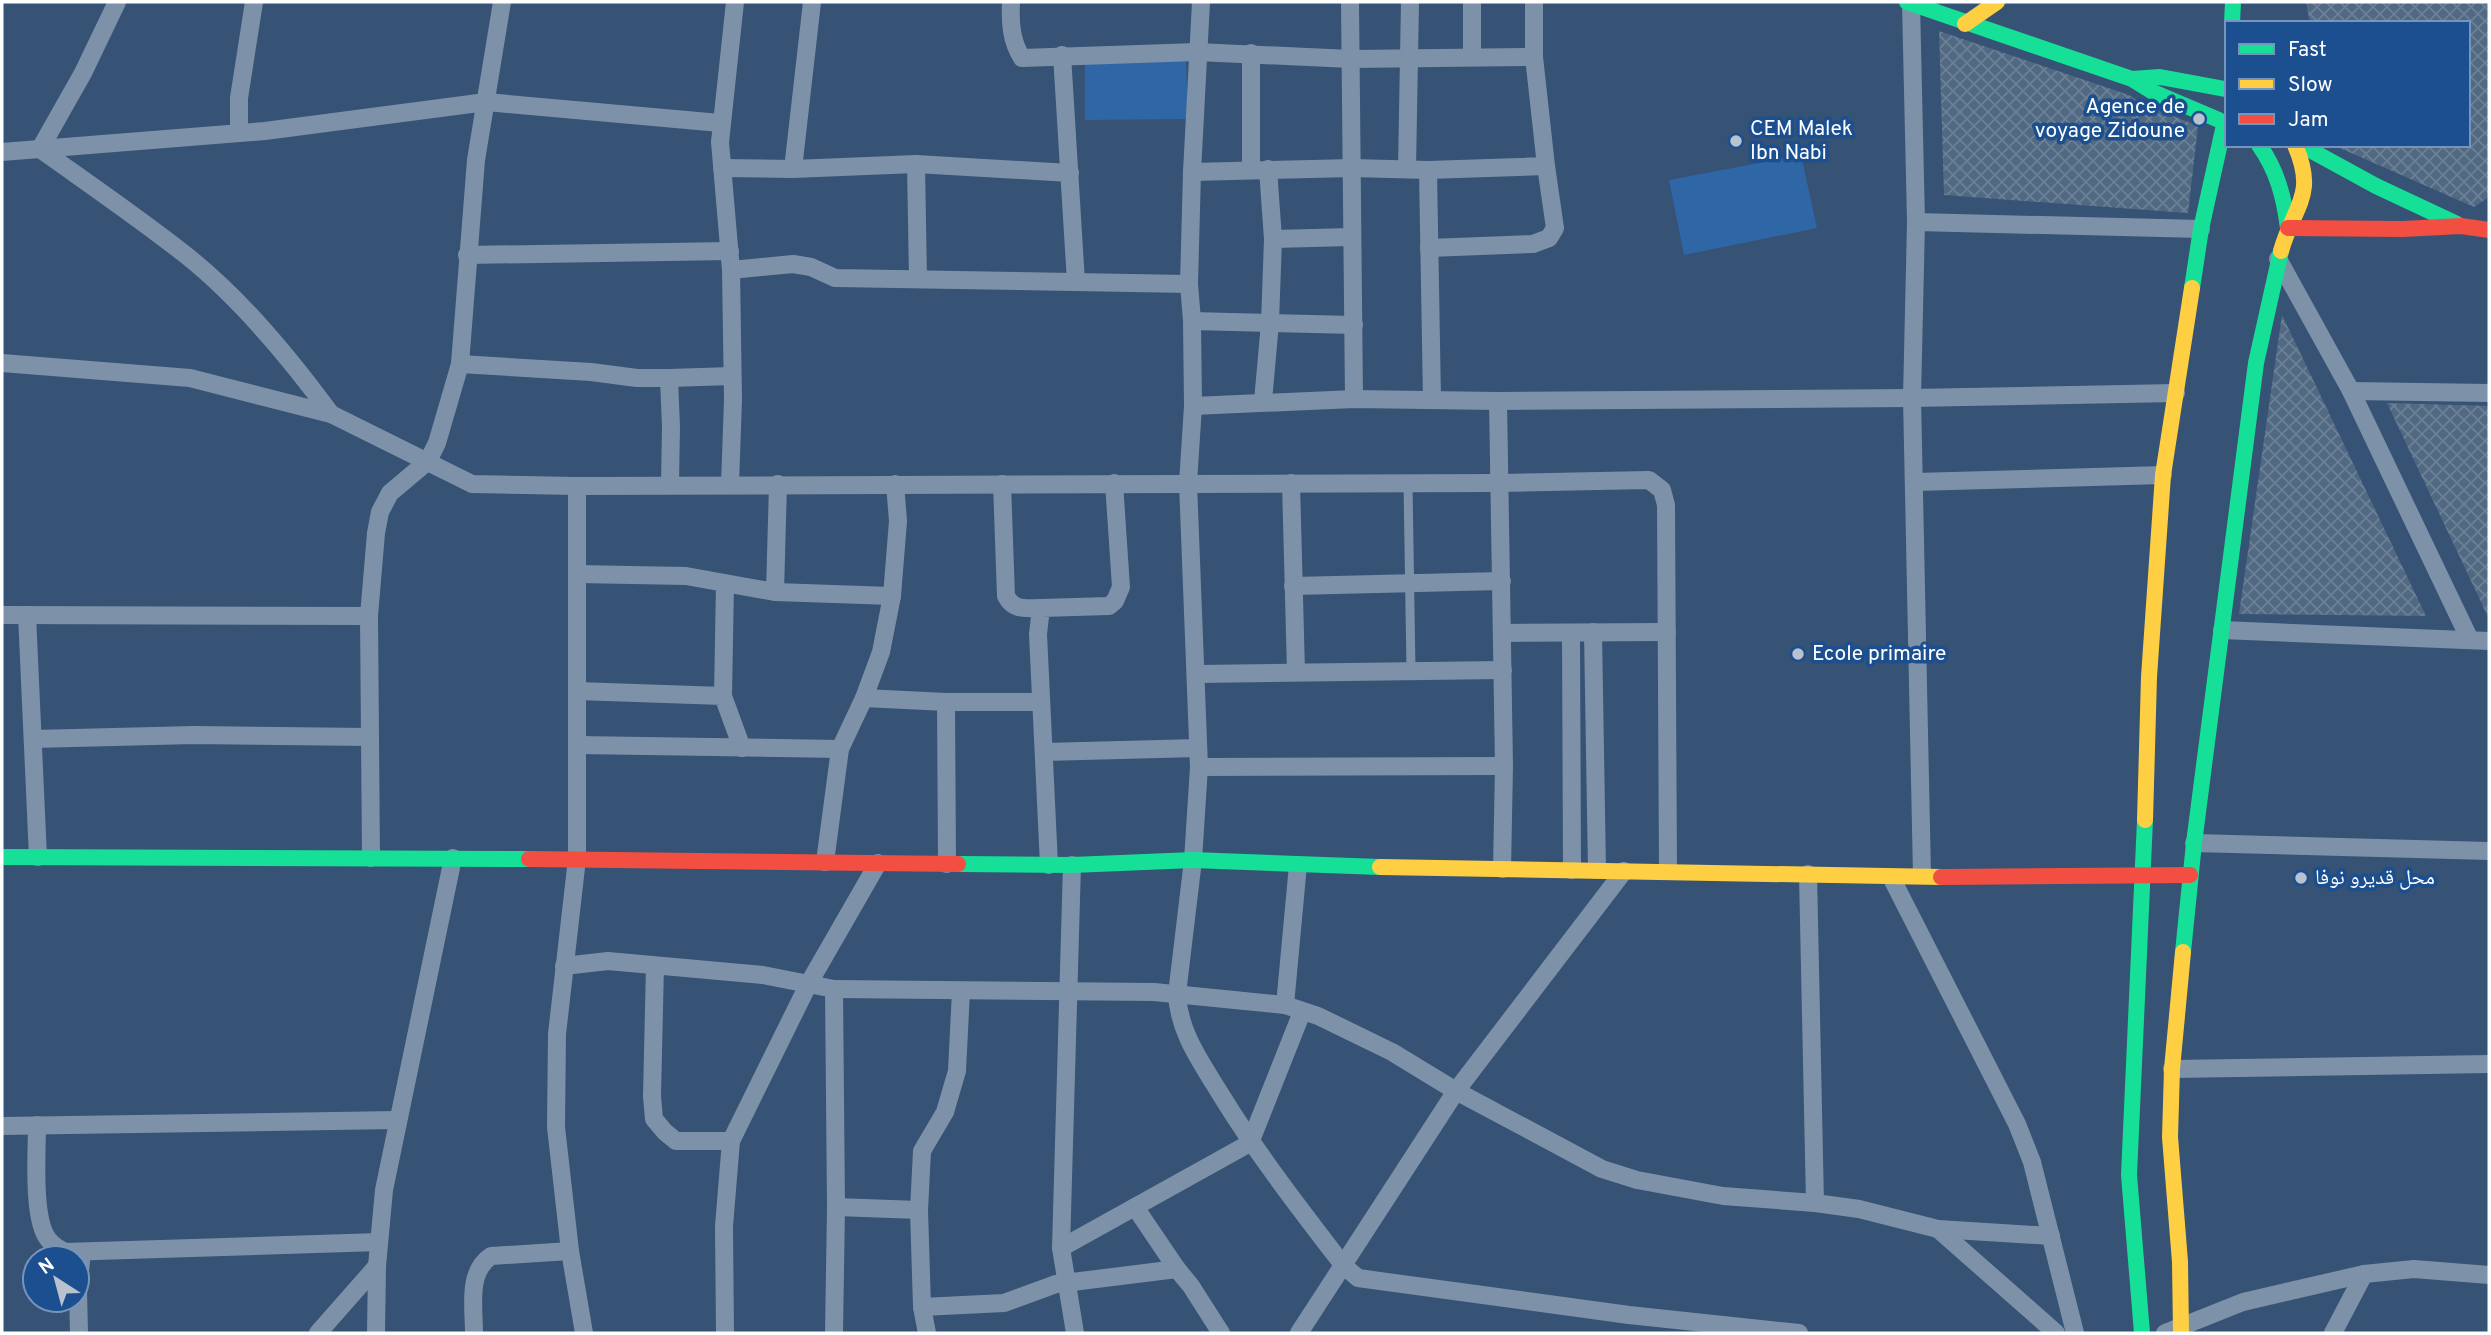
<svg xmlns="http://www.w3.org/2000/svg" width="2491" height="1335" viewBox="0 0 2491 1335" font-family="Overpass,'Noto Naskh Arabic',sans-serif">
  <defs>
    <pattern id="building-cross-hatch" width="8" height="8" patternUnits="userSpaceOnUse" patternTransform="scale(1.75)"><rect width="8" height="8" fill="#526984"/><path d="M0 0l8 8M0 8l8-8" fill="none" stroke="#6c8096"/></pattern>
  </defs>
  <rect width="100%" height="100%" fill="#365274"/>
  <g fill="#2f66a5">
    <polygon points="1085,60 1186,60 1188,119 1085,120"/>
    <polygon points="1801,155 1817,228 1684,255 1669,180"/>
  </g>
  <g fill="url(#building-cross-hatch)">
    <polygon points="2306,2 2489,2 2489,197 2474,207 2333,145 2468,145 2468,23 2310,23"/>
    <polygon points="1939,31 2129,95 2146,105 2198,126 2188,213 1944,195"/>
    <polygon points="2282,315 2426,616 2239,614"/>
    <polygon points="2387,403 2489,406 2489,619"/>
  </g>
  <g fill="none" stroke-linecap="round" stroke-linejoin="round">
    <polyline stroke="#7d92a8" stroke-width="9" points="1408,483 1411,670"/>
    <g stroke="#7d92a8" stroke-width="18">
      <path d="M117 2 83 73 40 149C89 184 139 218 187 256 242 300 289 357 331 414"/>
      <path d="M1011 2C1010 22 1011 41 1022 58L1197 52 1351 59 1534 57"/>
      <path d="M1201 2 1192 172 1189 284 1192 321 1193 406 1188 483 1199 767 1193 860 1177 994C1179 1033 1201 1062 1221 1095 1258 1155 1300 1209 1343 1265L1358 1278 1629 1315 1799 1333"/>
      <polyline points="1350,2 1354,399"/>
      <polyline points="1472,2 1472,57"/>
      <polyline points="1911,3 1916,222 1912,398 1922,875"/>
      <polyline points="1251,53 1251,170"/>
      <polyline points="1062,55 1076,282"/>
      <polyline points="239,133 239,98 254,2"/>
      <polyline points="2,152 265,131 486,102 720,123"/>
      <polyline points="916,164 918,279"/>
      <polyline points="722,168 793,169 916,164 1070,173"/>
      <polyline points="793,169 812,2"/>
      <polyline points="1407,169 1410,2"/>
      <polyline points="1428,170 1432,400"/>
      <polyline points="1192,172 1352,168 1428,170 1546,166 1534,57 1534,2"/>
      <polyline points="1916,222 2201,229"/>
      <polyline points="1273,239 1352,237"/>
      <polyline points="1429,248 1533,244 1549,238 1555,228 1546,166"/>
      <polyline points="467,255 730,251"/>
      <polyline points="2278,259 2351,391 2470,640"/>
      <polyline points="731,270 793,264 811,267 835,278 1189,284"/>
      <polyline points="1192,321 1354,325"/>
      <polyline points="2,363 190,378 331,414 472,484 577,486 1500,483 1649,480 1662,490 1666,505 1668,871"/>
      <polyline points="460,364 591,372 637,378 669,378 671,427 670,484"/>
      <polyline points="669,378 732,376"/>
      <polyline points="2351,391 2489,393"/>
      <polyline points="1263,401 1270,323 1273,239 1268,169"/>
      <polyline points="1498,401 1504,766 1502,869"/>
      <polyline points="1193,406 1354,399 1498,401 1912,398 2176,393"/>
      <polyline points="1915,482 2163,475"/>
      <polyline points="1291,483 1296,672"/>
      <polyline points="730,484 733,400 731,270 720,142 735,2"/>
      <path d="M1002 484 1006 596C1014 611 1025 608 1041 608"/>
      <polyline points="577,486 577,859 557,1034 556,1127 570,1251 584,1333"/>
      <polyline points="577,574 686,576 775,592 892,596"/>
      <polyline points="1293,586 1502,581"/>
      <polyline points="775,592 778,484"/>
      <polyline points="2,615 369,616 371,858"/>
      <polyline points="27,615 38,857"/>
      <polyline points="369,616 376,533 380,512 390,493 428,461 437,443 460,364 476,160 502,2"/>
      <polyline points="2222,630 2489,641"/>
      <polyline points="1593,632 1597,870"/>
      <polyline points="1502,633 1667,632"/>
      <polyline points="1571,633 1572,870"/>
      <polyline points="1197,674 1503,670"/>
      <polyline points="577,691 723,696 742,748"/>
      <polyline points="723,696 725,584"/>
      <polyline points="864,698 946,702 1041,702"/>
      <polyline points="946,702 947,864"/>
      <polyline points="33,739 194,735 370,737"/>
      <polyline points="577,745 840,749"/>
      <polyline points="1044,752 1198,748"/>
      <polyline points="1199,767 1504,766"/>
      <polyline points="2194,843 2489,851"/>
      <polyline points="825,862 840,749 864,698 881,652 892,596 898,521 895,484"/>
      <polyline points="1049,865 1038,634 1041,608 1109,606 1115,601 1121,587 1114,483"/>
      <polyline points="1072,865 1061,1248 1075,1333"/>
      <polyline points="1808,874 1815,1203"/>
      <polyline points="1891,877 2017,1124 2032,1162 2075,1333"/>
      <polyline points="564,966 608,961 763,975 834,989 836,1207 834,1333"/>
      <polyline points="655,966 652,1096 654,1119 665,1132 676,1141 731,1141"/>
      <polyline points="834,989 1154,992 1285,1005 1318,1016 1392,1052 1456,1091 1602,1169 1637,1180 1723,1196 1815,1203 1859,1209 1938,1229 2056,1333"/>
      <polyline points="1285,1005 1298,865"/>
      <polyline points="2172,1069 2489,1064"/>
      <path d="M37 1125C37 1151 32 1219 48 1239 52 1245 59 1249 65 1252L379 1242"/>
      <polyline points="2,1126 397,1120"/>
      <polyline points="836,1207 919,1210 922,1307 927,1333"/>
      <polyline points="1135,1207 1177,1269"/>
      <polyline points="919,1210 922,1151 945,1112 957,1071 961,991"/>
      <polyline points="1938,1229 2051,1236"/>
      <polyline points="1061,1248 1250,1143 1302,1012"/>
      <polyline points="922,1307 1004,1303 1056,1284 1177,1269 1191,1286 1221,1333"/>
      <polyline points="79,1333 78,1290 82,1252"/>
      <polyline points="318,1333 377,1266"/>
      <polyline points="376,1333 377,1266 384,1190 453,858"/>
      <path d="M474 1333C474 1307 467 1272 491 1256L570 1251"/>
      <polyline points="725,1333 724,1226 731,1141 809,983 878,863"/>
      <polyline points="1299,1333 1456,1091 1624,871"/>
      <polyline points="2165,1333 2243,1302 2364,1274 2414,1269 2489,1275"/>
      <polyline points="2333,1333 2364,1274"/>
    </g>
    <g stroke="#16e098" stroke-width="16">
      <polyline points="1907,2 2132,79 2153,92 2219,120"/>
      <polyline points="2232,23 2233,2"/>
      <polyline points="2132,79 2160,77 2225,89"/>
      <path d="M2259 145C2277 170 2284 197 2288 228"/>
      <polyline points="2301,145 2376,186 2457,224"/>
      <polyline points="2192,288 2201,229 2224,125"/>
      <polyline points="2,857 529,859"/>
      <polyline points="958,864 1072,865 1193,860 1380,867"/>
      <polyline points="2183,952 2194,843 2256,363 2281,251"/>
      <polyline points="2142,1333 2129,1175 2145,820"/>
    </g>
    <g stroke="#ffcf43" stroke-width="16">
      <polyline points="1965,24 1997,2"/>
      <path d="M2281 251C2294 205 2317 196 2295 145"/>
      <polyline points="2145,820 2149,677 2163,475 2192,288"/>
      <polyline points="1380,867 1941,877"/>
      <polyline points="2181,1333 2180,1262 2170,1137 2172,1069 2183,952"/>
    </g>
    <g stroke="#f24e42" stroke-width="16">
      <polyline points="2288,228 2403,229 2461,226 2489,230"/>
      <polyline points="529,859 958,864"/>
      <polyline points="1941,877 2190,875"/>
    </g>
  </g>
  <g fill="#b9c2ce" stroke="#1b4f8f" stroke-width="2.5">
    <circle cx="2199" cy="119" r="7"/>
    <circle cx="1736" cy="141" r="7"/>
    <circle cx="1798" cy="654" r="7"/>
    <circle cx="2301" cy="878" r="7"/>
  </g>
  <g text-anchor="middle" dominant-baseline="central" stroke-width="7" stroke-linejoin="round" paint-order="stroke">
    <g font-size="21" fill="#fff" stroke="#1b4f8f" text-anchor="start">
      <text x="2185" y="107" text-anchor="end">Agence de<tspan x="2185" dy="24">voyage Zidoune</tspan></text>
      <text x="1750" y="129">CEM Malek<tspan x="1750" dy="24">Ibn Nabi</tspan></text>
      <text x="1812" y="654">Ecole primaire</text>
      <text x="2315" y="878">محل قديرو نوفا</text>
    </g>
  </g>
  <rect width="2491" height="1335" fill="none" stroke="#ffffff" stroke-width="7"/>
  <rect x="2225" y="21" width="245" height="126" fill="#1b4f8f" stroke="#7695bc" stroke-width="2"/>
  <rect x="2239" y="44" width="35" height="10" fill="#16e098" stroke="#7695bc" stroke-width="2"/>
  <text x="2288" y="56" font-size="21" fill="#ffffff">Fast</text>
  <rect x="2239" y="79" width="35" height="10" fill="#ffcf43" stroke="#7695bc" stroke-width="2"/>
  <text x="2288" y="91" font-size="21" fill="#ffffff">Slow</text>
  <rect x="2239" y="114" width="35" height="10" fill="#f24e42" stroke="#7695bc" stroke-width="2"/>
  <text x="2288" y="126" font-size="21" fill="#ffffff">Jam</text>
  <g transform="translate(56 1279) rotate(324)"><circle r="33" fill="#1b4f8f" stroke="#7695bc" stroke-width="2"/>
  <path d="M0-5L12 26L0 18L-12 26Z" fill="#b9c2ce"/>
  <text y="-10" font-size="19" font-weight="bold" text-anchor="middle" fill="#ffffff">N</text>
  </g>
</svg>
